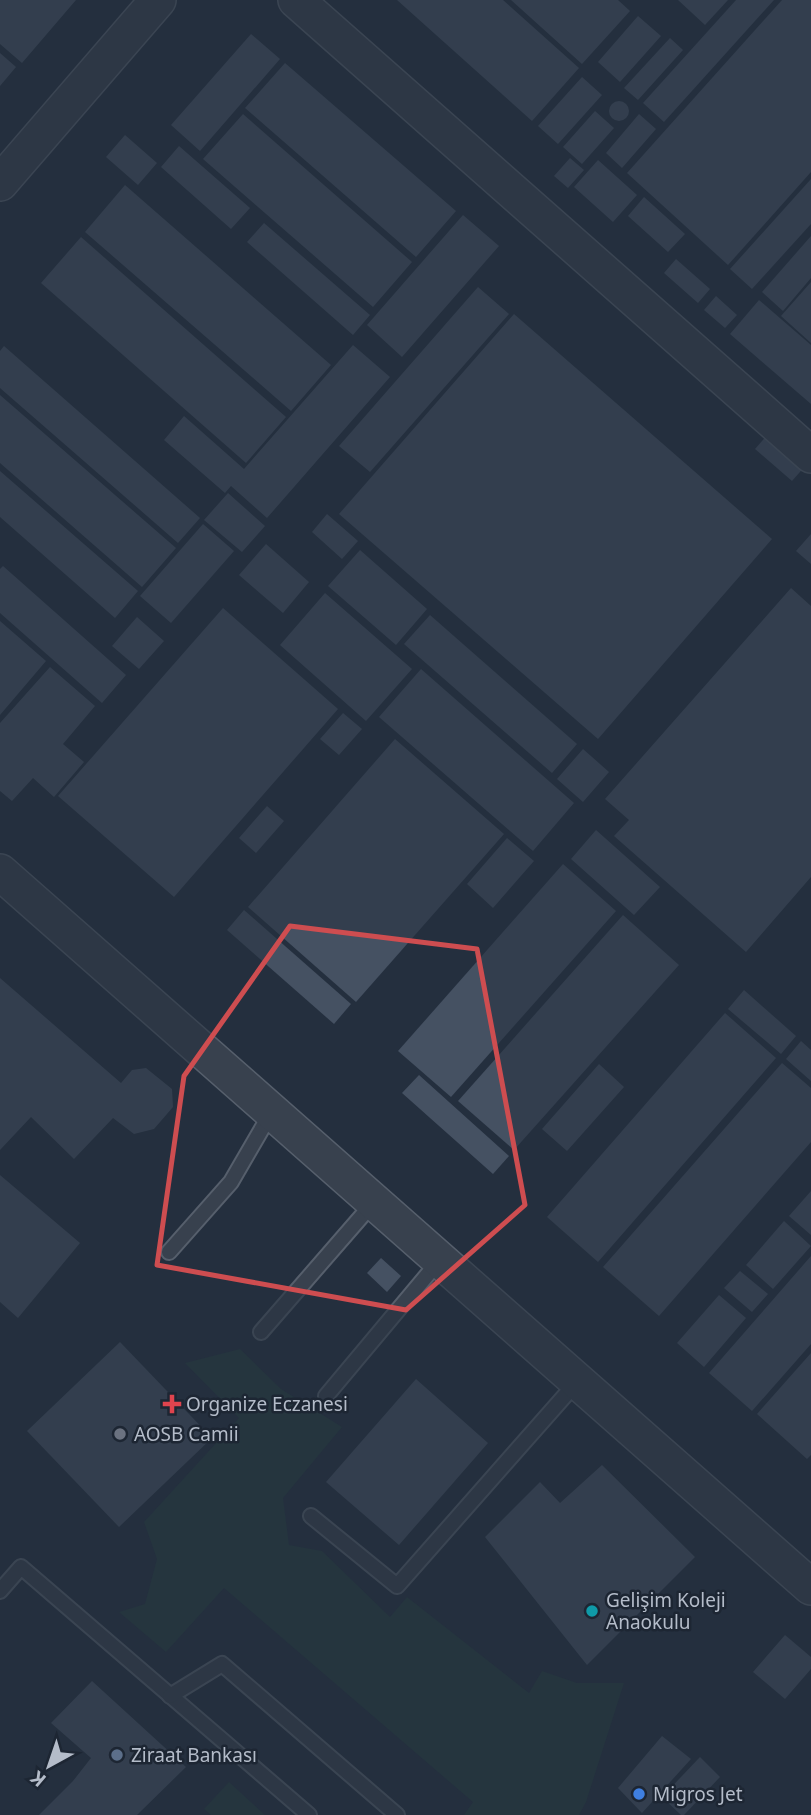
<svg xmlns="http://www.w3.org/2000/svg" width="811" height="1815" viewBox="0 0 811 1815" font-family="'Noto Sans',sans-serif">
  <rect width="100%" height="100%" fill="#242f3e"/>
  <g fill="#263c3f">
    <polygon points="240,1349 281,1389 342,1427 283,1498 289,1545 322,1551 390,1617 407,1597 529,1693 542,1671 577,1683 624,1683 586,1802 579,1815 464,1815 473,1802 224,1588 166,1652 119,1612 145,1604 157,1559 144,1522 239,1418 185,1363"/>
    <polygon points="229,1782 265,1815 211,1815 204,1809"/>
  </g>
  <g fill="#455162">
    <polygon points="0,0 76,0 22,63 0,44"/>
    <polygon points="397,0 503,0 579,68 532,121"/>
    <polygon points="511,0 618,0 630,11 582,64"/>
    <polygon points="678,0 728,0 705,25"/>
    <polygon points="736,0 774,0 664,122 643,103"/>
    <polygon points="782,0 811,0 811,172 728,265 627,173"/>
    <polygon points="638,16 661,36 620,82 598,62"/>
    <polygon points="251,34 280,59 200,151 171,125"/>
    <polygon points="670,38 683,50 638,100 624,88"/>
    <polygon points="0,53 16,67 0,86"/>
    <polygon points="285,63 456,211 416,257 245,108"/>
    <polygon points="582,77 602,95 558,144 538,126"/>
    <circle cx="619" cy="111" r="10"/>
    <polygon points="595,111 614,128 582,164 563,147"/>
    <polygon points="243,114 412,262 373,307 203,159"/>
    <polygon points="639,114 656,129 622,168 606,153"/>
    <polygon points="125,135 157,163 138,185 106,157"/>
    <polygon points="179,146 250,208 231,229 161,167"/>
    <polygon points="570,158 584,170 568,188 554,176"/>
    <polygon points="598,160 637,195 613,222 574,187"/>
    <polygon points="811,179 811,224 752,289 730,269"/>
    <polygon points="125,185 331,365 291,411 85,232"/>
    <polygon points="644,197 685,234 668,252 628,216"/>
    <polygon points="463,215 499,246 402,357 367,325"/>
    <polygon points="264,223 370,315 353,335 247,242"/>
    <polygon points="811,236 811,278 783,311 762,292"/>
    <polygon points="81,237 286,417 246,463 41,283"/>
    <polygon points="676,259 710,289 698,303 664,273"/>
    <polygon points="811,282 811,343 781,316"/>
    <polygon points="478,287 509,314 370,472 339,446"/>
    <polygon points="716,296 737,315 725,328 704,310"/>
    <polygon points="759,300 811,345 811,404 730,334"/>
    <polygon points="514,314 772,539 598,739 339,514"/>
    <polygon points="353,345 390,377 267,518 231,486 225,493 164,440 184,416 244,469"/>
    <polygon points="4,346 200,518 178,543 0,388 0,351"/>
    <polygon points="0,395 176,548 142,587 0,463"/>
    <polygon points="770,432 807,464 792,481 755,449"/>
    <polygon points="0,471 138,591 115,618 0,517"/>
    <polygon points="228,493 265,526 242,552 204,520"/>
    <polygon points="327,514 358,541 342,559 312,532"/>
    <polygon points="203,524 234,551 171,623 140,596"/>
    <polygon points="811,534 811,564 796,551"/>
    <polygon points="266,544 309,582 283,613 239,575"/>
    <polygon points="360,550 427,609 396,645 328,586"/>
    <polygon points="3,566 126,675 102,703 0,613 0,569"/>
    <polygon points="791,588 811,606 811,877 746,952 614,836 629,820 605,799"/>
    <polygon points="325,593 412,669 366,721 280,645"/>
    <polygon points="223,608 338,709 174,897 58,796"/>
    <polygon points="430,615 577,744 552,773 404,644"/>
    <polygon points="137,617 164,641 139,669 112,646"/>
    <polygon points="0,621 46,661 0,715"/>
    <polygon points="50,667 95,706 63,744 84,762 54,797 33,778 12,801 0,791 0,723"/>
    <polygon points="421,669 574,803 533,851 379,717"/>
    <polygon points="343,713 362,729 339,755 320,739"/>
    <polygon points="395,739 504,834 356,1002 248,907"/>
    <polygon points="583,749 609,772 583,802 557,779"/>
    <polygon points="267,806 284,821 256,853 239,838"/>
    <polygon points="596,830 660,887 634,915 571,859"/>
    <polygon points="507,838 534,861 493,908 467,884"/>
    <polygon points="563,864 616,911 451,1097 398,1051"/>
    <polygon points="244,910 351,1004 334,1024 227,930"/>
    <polygon points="623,915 679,965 514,1150 458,1101"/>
    <polygon points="0,978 121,1083 132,1070 146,1068 172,1089 173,1107 154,1129 134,1134 113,1118 74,1159 31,1117 0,1150"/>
    <polygon points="744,990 796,1036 781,1054 728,1009"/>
    <polygon points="725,1013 776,1058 598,1262 547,1217"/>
    <polygon points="801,1041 811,1050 811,1081 786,1059"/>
    <polygon points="782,1063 811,1088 811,1142 659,1316 603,1267"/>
    <polygon points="599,1064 624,1087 567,1151 542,1129"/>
    <polygon points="419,1075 509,1156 493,1174 402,1093"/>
    <polygon points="0,1175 80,1243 18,1318 0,1302"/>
    <polygon points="811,1191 811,1235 789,1216"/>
    <polygon points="784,1221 811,1246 773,1289 746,1265"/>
    <polygon points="811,1256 811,1344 752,1411 709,1373"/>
    <polygon points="381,1258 401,1276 387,1292 367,1273"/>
    <polygon points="740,1271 768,1294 752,1312 724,1288"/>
    <polygon points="719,1295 746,1318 704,1367 677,1343"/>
    <polygon points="120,1342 212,1438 119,1527 27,1431"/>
    <polygon points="811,1353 811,1455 807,1459 757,1414"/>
    <polygon points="416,1379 488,1443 399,1545 326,1482"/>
    <polygon points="602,1465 695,1557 587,1665 485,1537 540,1482 560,1503"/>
    <polygon points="785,1635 811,1657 811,1669 785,1699 753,1672"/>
    <polygon points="92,1681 186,1767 137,1815 39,1815 73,1781 91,1758 51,1723"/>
    <polygon points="662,1736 691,1759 642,1813 618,1788"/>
    <polygon points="700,1757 720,1777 684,1815 681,1815 662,1797"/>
  </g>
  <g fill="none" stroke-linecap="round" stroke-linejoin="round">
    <defs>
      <g id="service">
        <polyline points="169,1252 231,1182 271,1113"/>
        <polyline points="261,1332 374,1202"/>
        <polyline points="326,1396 439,1261"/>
        <polyline points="311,1516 397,1586 577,1382"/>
        <polyline points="0,1591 21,1567 309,1815"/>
        <polyline points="170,1696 222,1664 397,1815"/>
      </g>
      <g id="tertiary">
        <polyline points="296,0 811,455"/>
        <polyline points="0,183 158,0"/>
        <polyline points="0,872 811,1587"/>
      </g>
    </defs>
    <use href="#service" stroke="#565f6c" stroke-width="18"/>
    <use href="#tertiary" stroke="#565f6c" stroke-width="38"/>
    <use href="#service" stroke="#38414e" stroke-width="14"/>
    <use href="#tertiary" stroke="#38414e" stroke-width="35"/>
  </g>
  <path d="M0 0H811V1815H0ZM290 926 477 949 525 1205 406 1310 157 1265 184 1076Z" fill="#242f3e" fill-opacity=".55" fill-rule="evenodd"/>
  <path fill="none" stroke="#ce4d50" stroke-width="5" stroke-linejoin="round" d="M290 926 477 949 525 1205 406 1310 157 1265 184 1076Z"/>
  <path fill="#e0444e" stroke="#1d2633" stroke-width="2.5" d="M168.5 1393.5h7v7h7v7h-7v7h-7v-7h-7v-7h7z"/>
  <circle fill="#6b7280" stroke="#1d2633" stroke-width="2.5" cx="120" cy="1434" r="7"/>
  <circle fill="#0f9aa8" stroke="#1d2633" stroke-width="2.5" cx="592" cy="1611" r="7"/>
  <circle fill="#5c6f8a" stroke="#1d2633" stroke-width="2.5" cx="117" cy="1755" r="7"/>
  <circle fill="#3f7fe0" stroke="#1d2633" stroke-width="2.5" cx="639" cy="1794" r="7"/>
  <g text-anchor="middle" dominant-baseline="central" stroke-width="5" stroke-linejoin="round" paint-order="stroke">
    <g font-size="19" fill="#b4bcc9" stroke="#1d2633" text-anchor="start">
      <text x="186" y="1404">Organize Eczanesi</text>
      <text x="134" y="1434">AOSB Camii</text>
      <text x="606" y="1600">Gelişim Koleji<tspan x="606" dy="22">Anaokulu</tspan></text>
      <text x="131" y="1755">Ziraat Bankası</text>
      <text x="653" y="1794">Migros Jet</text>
    </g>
  </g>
  <g transform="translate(49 1766) rotate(220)" stroke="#1d2633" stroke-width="5" paint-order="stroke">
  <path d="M0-5L12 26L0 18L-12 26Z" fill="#b4bcc9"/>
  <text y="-10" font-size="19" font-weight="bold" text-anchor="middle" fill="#b4bcc9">K</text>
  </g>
</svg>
